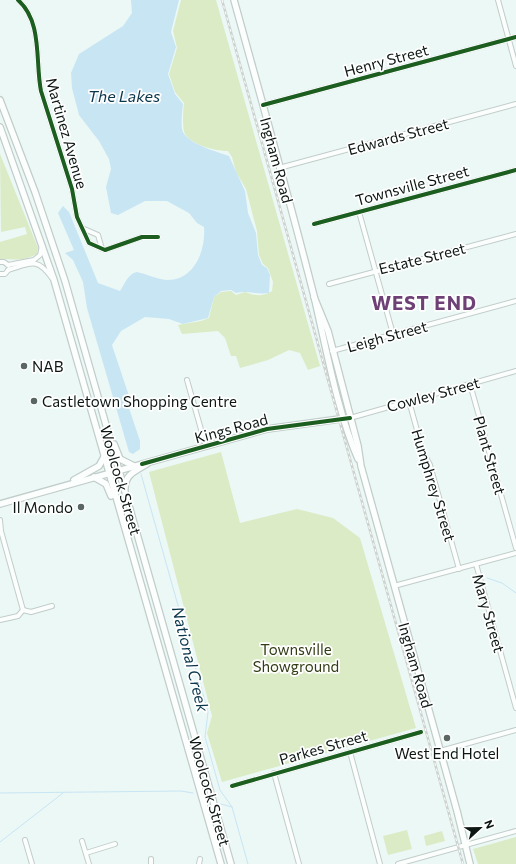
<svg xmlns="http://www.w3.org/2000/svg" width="516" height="864" viewBox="0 0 516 864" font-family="Commissioner,sans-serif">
  <rect width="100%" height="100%" fill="#ebf8f5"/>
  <g fill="#daebc6">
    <path d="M181 0H216L320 366 308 370 300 353 289 350 268 360 240 368 236 356H231L225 338 218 331 182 334 178 325 201 321 209 318 214 297 221 292 231 291 236 295 245 292C254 296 263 297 272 291L273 282 268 268 263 264 259 255 257 231 246 189 236 172 232 157 228 151C215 151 192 145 185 134 182 128 183 111 184 103L175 92 169 74 177 48 173 31Z"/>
    <path d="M0 154 38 248 37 254C22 262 15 259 0 259V242L27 234 25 227 1 232Z"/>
    <polygon points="221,452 240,523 297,509 333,518 360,538 416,728 222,782 207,733 212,716 149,472"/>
    <polygon points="407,830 412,849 388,855 383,836"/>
    <polygon points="442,831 445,841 426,846 424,836"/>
    <polygon points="516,837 516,864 478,864 473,849"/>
  </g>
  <path fill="#c8e5f4" d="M131 0H179L171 32 176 47 168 74 175 94 183 104C182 111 181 123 182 129 184 143 218 152 229 156L245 191 248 213 256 233 258 255 262 265 267 268 270 275 269 293C257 295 247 290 236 293L231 290 221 291 214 297 208 318 183 324 169 319 145 317 121 331 112 345 128 393 129 408 140 441V449L133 454 129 452 87 308 83 282 73 260 65 253 74 250 58 213 63 206 69 212 98 283 120 291C125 283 128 274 137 272 146 274 159 280 168 280 195 280 206 249 204 227L197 223 189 213 167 201H145L118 215 111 213 106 187 111 169 109 159 99 141 79 115 72 88 71 73 79 54 123 26 132 13Z"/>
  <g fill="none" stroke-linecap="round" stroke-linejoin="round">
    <g stroke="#c8e5f4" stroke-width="1">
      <polyline points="141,474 208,712 205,737 220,790 232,807 248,864"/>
      <polyline points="487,578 502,583 516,593"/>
      <polyline points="0,793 181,791 193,793"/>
      <polyline points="221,804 232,807"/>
      <polyline points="0,842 63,793"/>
    </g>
    <defs>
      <g id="minor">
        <path d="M18 0C43 22 35 62 41 91L72 189 77 217 89 243 105 250 142 237H158"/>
        <polyline points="498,0 516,66"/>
        <polyline points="263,105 516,37"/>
        <polyline points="279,168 516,104"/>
        <polyline points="359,212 393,334"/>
        <polyline points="314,224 516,170"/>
        <polyline points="82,228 98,235 102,249"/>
        <polyline points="0,262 4,262 8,265"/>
        <polyline points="8,265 34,260 40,255 42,246"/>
        <path d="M8 270C31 263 37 257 52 278"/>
        <polyline points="0,274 5,274 9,269"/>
        <polyline points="329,284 516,234"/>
        <polyline points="332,351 516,301"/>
        <polyline points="187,380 206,447"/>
        <polyline points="470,384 516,548"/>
        <polyline points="409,401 423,452 430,465 459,569"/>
        <polyline points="350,418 516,371"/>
        <polyline points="0,520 1,531 23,610"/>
        <polyline points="476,564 516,708"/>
        <polyline points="394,586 516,553"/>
        <polyline points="23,610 31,612 52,606"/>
        <polyline points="0,620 18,616 23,610"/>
        <polyline points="440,751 516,730"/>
        <polyline points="350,752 380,864"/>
        <polyline points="274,773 299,864"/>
        <polyline points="232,786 421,732"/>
        <polyline points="25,840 32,864"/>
        <polyline points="82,841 89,864"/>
        <polyline points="86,853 115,844"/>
        <polyline points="151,864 151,859"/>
        <polyline points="199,864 200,859"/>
        <polyline points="398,864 516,831"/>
      </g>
      <g id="major">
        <path d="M234 0C261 98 289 197 314 296 326 347 337 411 358 459"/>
        <polyline points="0,100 35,192 65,281 231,864"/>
        <polyline points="0,127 54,280 221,864"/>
        <polyline points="314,297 328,331 358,446 361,466 457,811 470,864"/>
        <polyline points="114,444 120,459 134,466"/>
        <polyline points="94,477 106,484 111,496"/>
        <polyline points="74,480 99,466 104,457"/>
        <path d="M125 488C125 474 136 471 147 464"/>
        <polyline points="0,504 267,429 347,418"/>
      </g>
    </defs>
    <use href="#minor" stroke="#c1cdca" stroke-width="6"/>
    <use href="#major" stroke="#c1cdca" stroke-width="8"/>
    <use href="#minor" stroke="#fcfefe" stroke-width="4"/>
    <use href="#major" stroke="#fcfefe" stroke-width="5.5"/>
    <defs>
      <polyline id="rail" points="222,0 463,864"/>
    </defs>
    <use href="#rail" stroke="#cdd2d0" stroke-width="2.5"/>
    <use href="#rail" stroke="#fff" stroke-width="1" stroke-dasharray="3" stroke-linecap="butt"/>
    <defs>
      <g id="cycleway">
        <path d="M18 0C43 22 35 62 41 91L72 189 77 217 89 243 105 250 142 237H158"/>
        <polyline points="263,105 516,37"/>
        <polyline points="314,224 516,170"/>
        <polyline points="142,464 267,429 350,418"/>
        <polyline points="232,786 421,732"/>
      </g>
    </defs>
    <use href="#cycleway" stroke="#fff" stroke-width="6"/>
    <use href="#cycleway" stroke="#1b5e20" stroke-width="4"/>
  </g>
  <g fill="#5a6663" stroke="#fff" stroke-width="1.5">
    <circle cx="24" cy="366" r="4"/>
    <circle cx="34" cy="401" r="4"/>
    <circle cx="81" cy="507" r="4"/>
    <circle cx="447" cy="738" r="4"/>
  </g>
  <g text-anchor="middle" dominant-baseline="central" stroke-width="3.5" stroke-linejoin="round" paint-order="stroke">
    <g font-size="15" fill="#0c1714" stroke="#fff">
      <text transform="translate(386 60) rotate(-15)">Henry Street</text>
      <text transform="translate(67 133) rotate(74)">Martinez Avenue</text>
      <text transform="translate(398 136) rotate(-15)">Edwards Street</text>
      <text transform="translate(277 160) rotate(75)">Ingham Road</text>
      <text transform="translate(412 185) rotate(-15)">Townsville Street</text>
      <text transform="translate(422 258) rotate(-14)">Estate Street</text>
      <text transform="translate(387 336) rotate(-15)">Leigh Street</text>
      <text transform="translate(433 394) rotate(-15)">Cowley Street</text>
      <text transform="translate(231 428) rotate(-15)">Kings Road</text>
      <text transform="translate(490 455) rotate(74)">Plant Street</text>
      <text transform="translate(121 480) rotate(74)">Woolcock Street</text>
      <text transform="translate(434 485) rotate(73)">Humphrey Street</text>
      <text transform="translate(489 613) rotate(74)">Mary Street</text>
      <text transform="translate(416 665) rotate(74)">Ingham Road</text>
      <text transform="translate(323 747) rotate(-16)">Parkes Street</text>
      <text transform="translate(210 791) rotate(74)">Woolcock Street</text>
    </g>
    <g font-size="15" fill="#0c1714" stroke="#fff" text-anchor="start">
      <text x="32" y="366">NAB</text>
      <text x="42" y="401">Castletown Shopping Centre</text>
      <text x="73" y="507" text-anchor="end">Il Mondo</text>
      <text x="447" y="753" text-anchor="middle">West End Hotel</text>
    </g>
    <g font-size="15" fill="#323c15" stroke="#fff">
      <text x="296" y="649">Townsville<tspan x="296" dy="17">Showground</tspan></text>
    </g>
    <g font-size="16" font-style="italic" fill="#0b374d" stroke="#fff">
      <text x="124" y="95">The Lakes</text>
      <text transform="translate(191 659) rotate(76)">National Creek</text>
    </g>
    <g font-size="19" font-weight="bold" letter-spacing="1" fill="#6e4176" stroke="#fff">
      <text x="424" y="302">WEST END</text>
    </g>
  </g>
  <g transform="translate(480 828) rotate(68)" stroke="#ffffff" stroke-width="3" paint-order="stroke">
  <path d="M0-3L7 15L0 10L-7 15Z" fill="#0c1714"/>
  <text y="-6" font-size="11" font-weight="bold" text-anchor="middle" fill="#0c1714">N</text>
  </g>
</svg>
